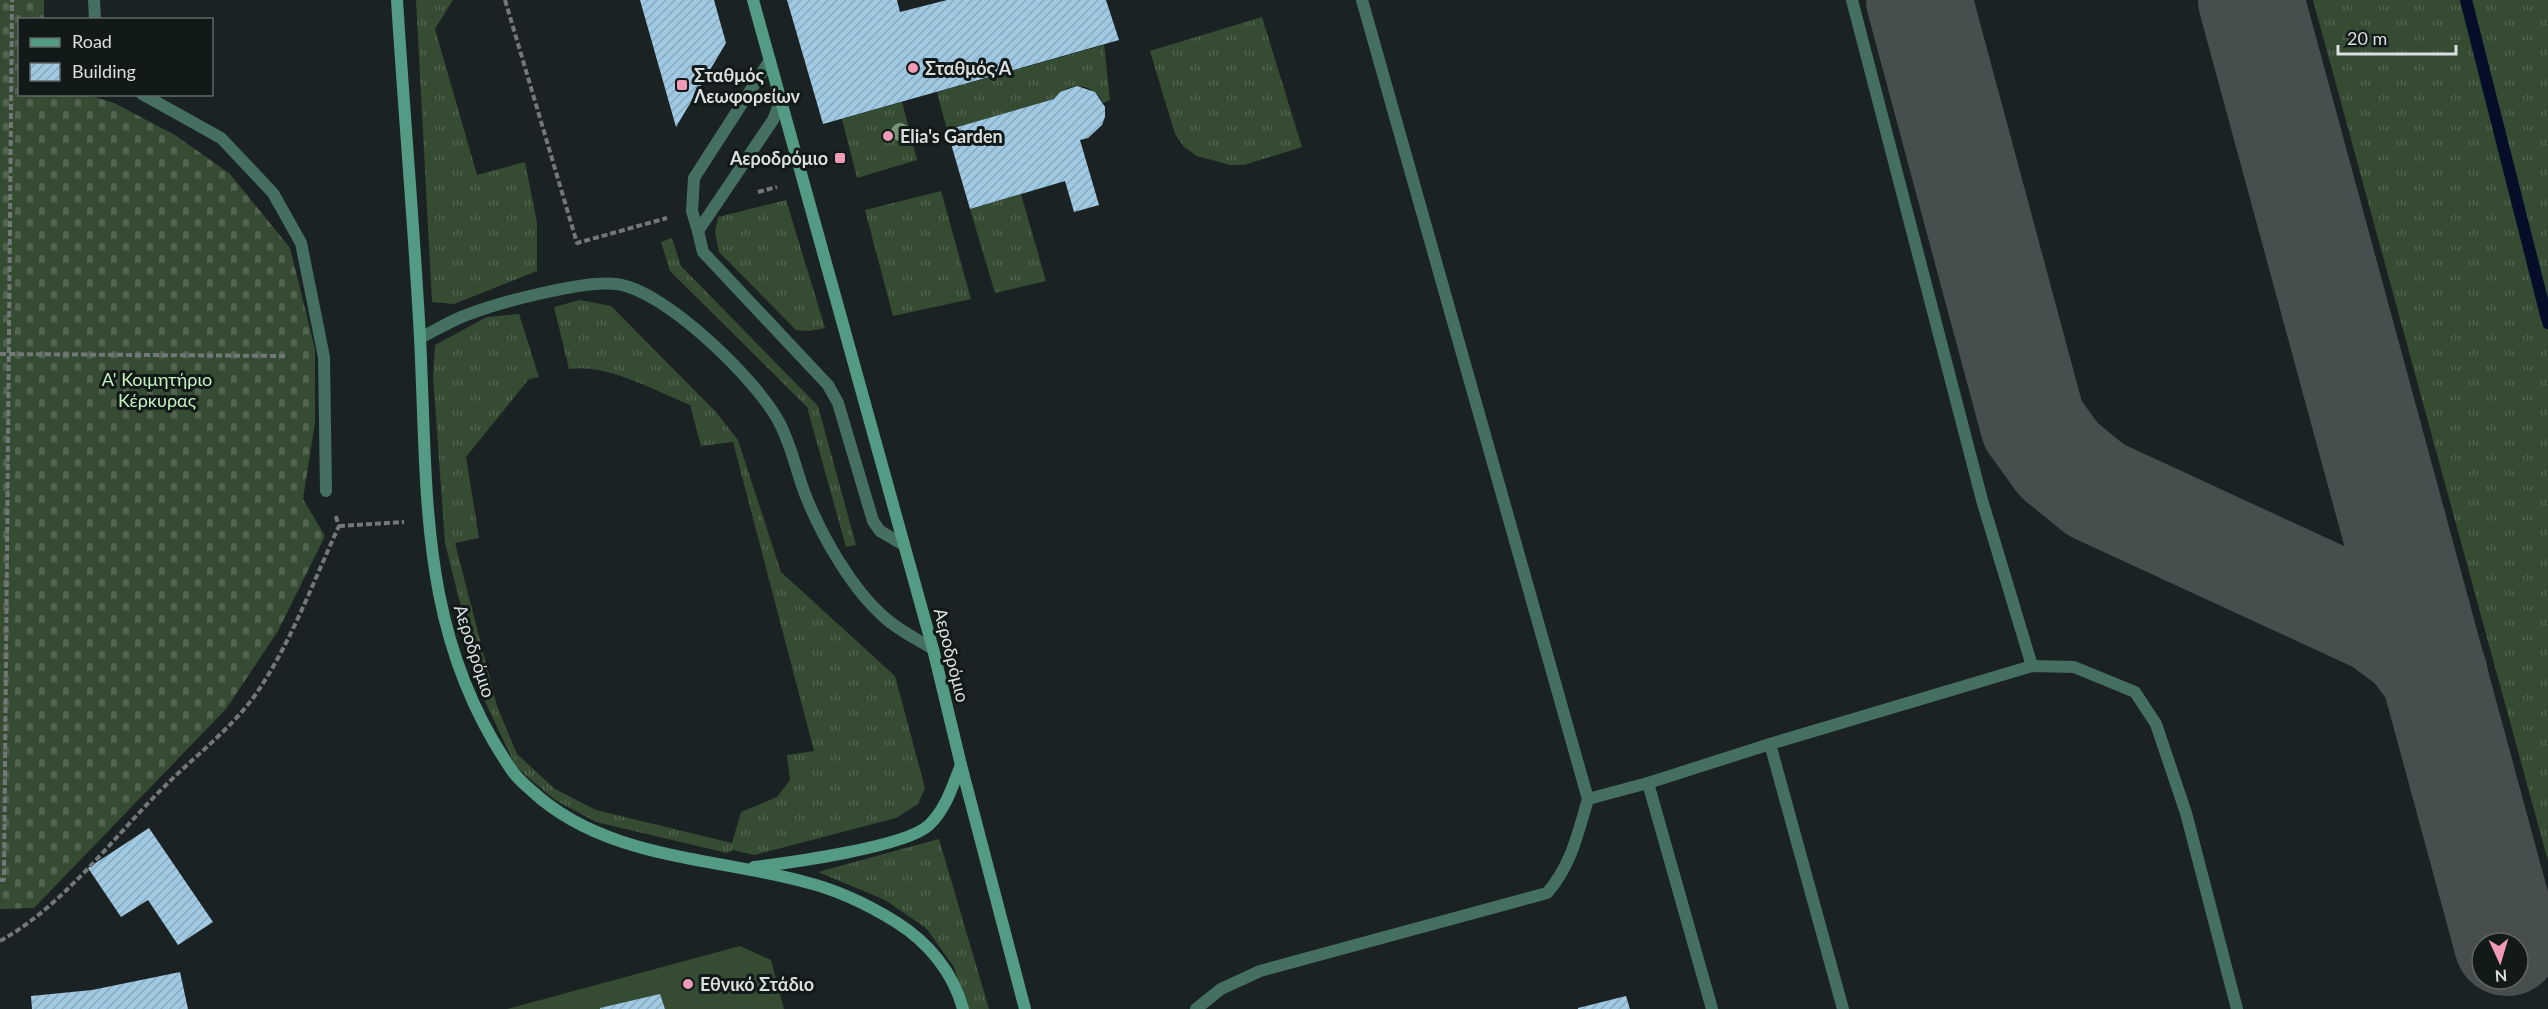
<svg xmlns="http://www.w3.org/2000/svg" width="2548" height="1009" viewBox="0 0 2548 1009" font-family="Lato,sans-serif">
  <defs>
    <pattern id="grass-tufts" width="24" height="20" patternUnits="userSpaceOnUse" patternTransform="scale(1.5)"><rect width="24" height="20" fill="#354b32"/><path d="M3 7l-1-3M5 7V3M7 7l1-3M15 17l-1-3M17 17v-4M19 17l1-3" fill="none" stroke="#52644f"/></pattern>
    <pattern id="cemetery-stones" width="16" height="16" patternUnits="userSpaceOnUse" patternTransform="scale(1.5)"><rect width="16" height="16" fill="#354b32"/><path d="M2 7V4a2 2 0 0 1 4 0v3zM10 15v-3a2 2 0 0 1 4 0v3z" fill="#52644f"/></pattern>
    <pattern id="building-hatch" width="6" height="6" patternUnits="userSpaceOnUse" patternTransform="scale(1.5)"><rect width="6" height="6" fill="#a0cae3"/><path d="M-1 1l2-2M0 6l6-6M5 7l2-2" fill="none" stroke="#88a8bb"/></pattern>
  </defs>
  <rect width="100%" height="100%" fill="#1b2223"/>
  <g fill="url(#grass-tufts)">
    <polygon points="416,0 453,0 435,29 477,175 525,162 537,223 537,271 454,304 432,302"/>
    <polygon points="2313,0 2548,0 2548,861"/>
    <polygon points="1262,17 1302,147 1244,165 1230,165 1197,156 1184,147 1175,134 1150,51"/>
    <path d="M1104 45 1110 100 1103 103C1093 82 1068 81 1054 99L947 130 937 92Z"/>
    <polygon points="902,102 917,160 857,178 842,119"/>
    <polygon points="941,191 971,299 893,316 865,210"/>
    <polygon points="1021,194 1046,281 995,293 970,209"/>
    <polygon points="786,200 825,328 809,331 796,330 719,252 715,232 718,217"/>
    <polygon points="672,238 681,266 818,406 856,545 846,547 807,407 670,271 661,242"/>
    <path d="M580 300 611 306 716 412 738 440 781 572 895 676 925 788 918 804 896 818 754 855 733 850 727 853 596 822 555 800 516 767 484 699 445 543 433 376 435 345 487 317 519 314 539 377 529 379 466 457 479 538 455 543 497 706 517 754 555 789 596 810 732 843 741 812 777 797 790 780 787 755 814 751 733 442 701 446 690 405C656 391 606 363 569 369L554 307Z"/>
    <polygon points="939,839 989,1009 967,1009 954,967 926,928 885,900 818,872"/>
  </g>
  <polygon fill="url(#cemetery-stones)" points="0,0 44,0 44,19 20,20 20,94 88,95 114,103 175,135 230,174 290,248 315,349 315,423 303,499 325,536 278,631 226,709 34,908 0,909"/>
  <polygon fill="#354b32" points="740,946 771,960 784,1009 507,1009"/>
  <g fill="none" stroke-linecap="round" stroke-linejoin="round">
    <polyline stroke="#050d28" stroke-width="12" points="2466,0 2548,323"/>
    <g stroke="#474e4e" stroke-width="106">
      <polyline points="1919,0 2033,424 2059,460 2096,490 2380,621 2412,645 2435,675"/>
      <polyline points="2251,0 2507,943"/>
    </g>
  </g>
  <g fill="url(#building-hatch)">
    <polygon points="640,0 714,0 726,43 676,127"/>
    <polygon points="787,0 897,0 900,12 947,0 1106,0 1119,40 823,124"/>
    <polygon points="1077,86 1095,92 1105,107 1105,117 1102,125 1088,138 1080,140 1099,205 1074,212 1065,181 970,209 947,130 1054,99 1060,92"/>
    <polygon points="149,828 213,922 178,945 148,900 121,917 88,868"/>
    <polygon points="180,972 188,1009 32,1009 31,996 92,990"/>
    <polygon points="660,994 665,1009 600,1009 600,1008"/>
    <polygon points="1626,996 1630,1009 1578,1009 1578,1008"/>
  </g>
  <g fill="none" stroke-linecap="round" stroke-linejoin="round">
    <g stroke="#727879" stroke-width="4" stroke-dasharray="6 3" stroke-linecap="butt">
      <polyline points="505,0 577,243 667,218"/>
      <polyline points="758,192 777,187"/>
      <polyline points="0,354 288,356"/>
      <polyline points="339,526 404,522"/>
      <polyline points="0,880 4,880 12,0"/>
      <path d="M0 941C65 905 113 837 166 785 196 755 231 729 256 694 291 643 313 582 339 526L335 514"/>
    </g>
    <g stroke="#446f61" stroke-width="12">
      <polyline points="94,0 95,20"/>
      <polyline points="1852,0 1982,500 2032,666"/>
      <polyline points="142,94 221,138 273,193 301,243 324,357 326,491"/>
      <polyline points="781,100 773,120 698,231 703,252 828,385 838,403 873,521 880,531 904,545"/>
      <polyline points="698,231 692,211 694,178 770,60"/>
      <path d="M420 338C436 330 452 320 469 314 501 302 584 280 616 284 664 289 757 380 779 422 792 446 797 475 807 499 823 538 852 589 884 617 898 630 917 639 933 649"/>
      <polyline points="1770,744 1843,1009"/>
      <polyline points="1648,783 1712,1009"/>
      <polyline points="1588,799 1648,783 1770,744 2032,666 2074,667 2135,692 2156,724 2186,813 2237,1009"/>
      <path d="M1196 1009 1221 989 1260 971 1547 893C1571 866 1578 833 1588 799L1362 0"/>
    </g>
    <g stroke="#549b86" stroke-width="12">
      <path d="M397 0C404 113 414 225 420 338 428 495 418 636 513 772 518 779 525 785 532 791 605 859 713 857 805 882 838 890 867 904 896 922 928 942 953 972 963 1009"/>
      <polyline points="753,0 933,649 961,765 1025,1009"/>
      <path d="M754 867C788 863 906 847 929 825 946 809 952 787 961 765"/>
    </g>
  </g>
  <circle fill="#779477" cx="900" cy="132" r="9"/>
  <g fill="#f09ab5" stroke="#121919" stroke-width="2">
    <circle cx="913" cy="68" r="6"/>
    <rect x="676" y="79" width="12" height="12" rx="3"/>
    <circle cx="888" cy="136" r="6"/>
    <rect x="834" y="152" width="12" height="12" rx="3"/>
    <circle cx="688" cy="984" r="6"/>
  </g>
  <g text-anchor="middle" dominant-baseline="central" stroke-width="6" stroke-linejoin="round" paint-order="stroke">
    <g font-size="18" font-weight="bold" fill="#dadfdf" stroke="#121919" text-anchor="start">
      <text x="925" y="68">Σταθμός Α</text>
      <text x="694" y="75">Σταθμός<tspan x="694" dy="21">Λεωφορείων</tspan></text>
      <text x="900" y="136">Elia's Garden</text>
      <text x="828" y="158" text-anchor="end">Αεροδρόμιο</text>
      <text x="700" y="984">Εθνικό Στάδιο</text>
    </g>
    <g font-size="18" fill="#c3f2bc" stroke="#121919">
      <text x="157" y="379">Α' Κοιμητήριο<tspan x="157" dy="21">Κέρκυρας</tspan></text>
    </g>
    <g font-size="18" fill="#dadfdf" stroke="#121919">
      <text transform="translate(475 651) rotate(72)">Αεροδρόμιο</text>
      <text transform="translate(952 655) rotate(76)">Αεροδρόμιο</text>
    </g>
  </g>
  <rect x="18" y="18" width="195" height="78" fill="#121919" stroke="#626868" stroke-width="1.5"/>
  <rect x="30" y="38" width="30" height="9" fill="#549b86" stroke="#626868" stroke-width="1.5"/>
  <text x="72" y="48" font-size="18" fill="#dadfdf">Road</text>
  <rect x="30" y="63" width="30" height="18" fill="url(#building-hatch)" stroke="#626868" stroke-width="1.5"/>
  <text x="72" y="78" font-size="18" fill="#dadfdf">Building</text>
  <g transform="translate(2500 961) rotate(176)"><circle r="28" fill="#121919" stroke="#626868" stroke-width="1.5"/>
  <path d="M0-4.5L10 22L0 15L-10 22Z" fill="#f09ab5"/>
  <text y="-9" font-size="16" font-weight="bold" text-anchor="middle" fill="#dadfdf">N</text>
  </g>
  <path d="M2338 45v9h118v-9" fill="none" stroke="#dadfdf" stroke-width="3"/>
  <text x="2347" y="45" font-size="18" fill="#dadfdf" stroke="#121919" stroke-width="4.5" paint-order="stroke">20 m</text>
</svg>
